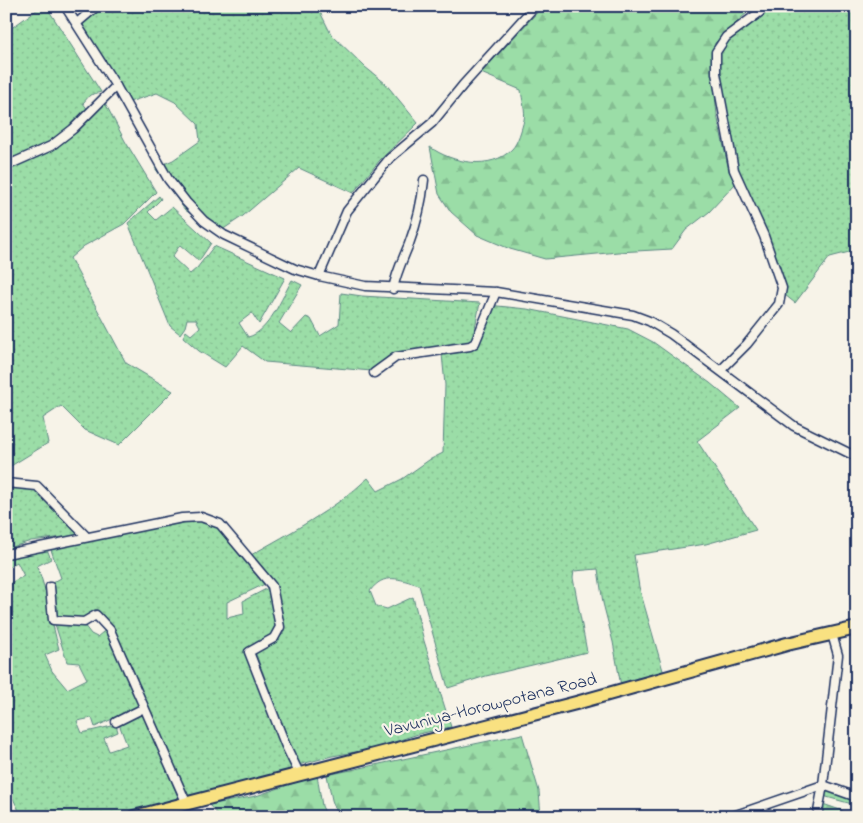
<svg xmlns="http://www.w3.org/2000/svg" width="863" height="823" viewBox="0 0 863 823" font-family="'Indie Flower',sans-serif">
  <defs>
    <pattern id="grass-dots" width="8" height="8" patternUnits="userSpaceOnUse" patternTransform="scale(1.25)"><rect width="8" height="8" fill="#9bdda7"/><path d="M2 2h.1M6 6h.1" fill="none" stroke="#85be92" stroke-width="1.8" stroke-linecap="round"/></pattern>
    <pattern id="forest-firs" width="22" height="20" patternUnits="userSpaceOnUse" patternTransform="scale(1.25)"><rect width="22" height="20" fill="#9bdda7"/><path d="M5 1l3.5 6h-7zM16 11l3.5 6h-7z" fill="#85be92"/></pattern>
  </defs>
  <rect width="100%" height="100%" fill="#f7f3e8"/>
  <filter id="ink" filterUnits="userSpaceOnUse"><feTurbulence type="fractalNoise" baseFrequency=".02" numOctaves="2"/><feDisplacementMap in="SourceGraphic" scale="10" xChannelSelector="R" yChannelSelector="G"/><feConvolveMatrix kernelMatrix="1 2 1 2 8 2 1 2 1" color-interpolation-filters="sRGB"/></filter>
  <g filter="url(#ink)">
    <g fill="url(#grass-dots)" stroke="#5b8682">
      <polygon points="42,6 46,6 101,92 90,95 83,103 88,110 50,146 6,161 6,32"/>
      <polygon points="102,6 317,6 331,34 365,67 385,83 418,123 380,160 353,193 299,168 243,216 219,232 185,210 155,168 173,160 200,141 198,124 175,102 157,93 126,103 108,83 76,28"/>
      <polygon points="766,6 857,6 857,250 830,257 795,303 785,295 777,262 736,170 718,71 720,54 726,41 755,19"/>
      <polygon points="104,101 125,141 156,192 124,224 84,246 70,258 126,363 173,391 119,445 85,430 61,406 43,418 48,443 6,469 6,170 52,148 86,117 97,111"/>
      <path d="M159 196 161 199 148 212 156 220 172 207 211 243 199 261 180 245 172 257 190 274 197 268 214 246 285 278 259 324 252 313 239 323 248 337C269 332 282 297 292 280L302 285 279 323 291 333 306 317 311 319 320 336 339 324 341 293 362 296 480 303 472 342 395 354 372 371 265 362 243 346 225 367 199 351 183 337 186 331 191 335 200 327 196 319H187L185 327 180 334 170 326 128 223Z"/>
      <path d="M488 305 527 309 628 329 653 342 710 383 740 408 697 441 756 530 706 544 634 555 639 587 664 674 621 686 613 642 603 603 598 569 574 571 573 578 587 652 486 676 448 688 419 585C399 579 384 572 370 591L376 606 387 609 413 597 424 641 451 727 418 734 373 749 332 756 298 765 255 652 272 645 283 634C286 603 269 579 251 555 291 532 334 510 368 478L378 491 402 479 429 460 443 453 445 385 442 354 466 352 478 343Z"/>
      <polygon points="6,487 36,490 80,535 31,541 6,549"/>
      <polygon points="199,520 219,528 267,583 227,602 227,618 244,614 243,601 270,587 277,626 271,636 244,652 294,771 188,798 113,627 95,612 83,619 56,618 52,583 61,578 50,547"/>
      <path d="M46 547 51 559 37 566C48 593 51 621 59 649L45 655 52 671 67 689 87 679 79 663 67 662 55 624 84 625 91 634 97 637 103 632 107 631 140 706 95 727 92 718 77 721 82 733 116 725 118 732 104 738 109 751 127 745 119 724 142 712 180 801 120 817H22L6 784V585L24 576 17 562 6 569V558Z"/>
    </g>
    <g fill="url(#forest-firs)" stroke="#5b8682">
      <path d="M543 6H754L715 43 712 66 717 115 729 171 736 183 709 212 686 230 672 249 618 252 545 259 510 249 477 235 451 212 439 194 430 147C452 163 491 171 512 149 518 143 522 128 524 120 526 111 522 99 521 90L481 73Z"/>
      <polygon points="522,734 539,791 541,817 338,817 332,800 327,775"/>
      <polygon points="317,775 322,806 327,817 220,817 209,805 256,796"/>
      <polygon points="824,786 857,799 857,817 853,814 857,807 852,804 823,796"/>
      <polygon points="823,804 843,811 840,817 821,817"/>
    </g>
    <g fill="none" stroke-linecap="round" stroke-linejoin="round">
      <defs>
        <g id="minor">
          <polyline points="65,6 116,86 168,179 186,202 204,221 224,235 295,269 319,276 365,286 496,292 633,315 649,321 671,334 794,426 857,457"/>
          <polyline points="77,23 97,6"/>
          <polyline points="6,166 51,146 73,129 116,86"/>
          <polyline points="319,276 347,211 389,159 432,123 463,85 535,6"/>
          <path d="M393 289C396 273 403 259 409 244 417 223 422 202 424 180"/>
          <polyline points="721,370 747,344 779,304 782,288 764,236 734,170 716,73 716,52 726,37 760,12 762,6"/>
          <polyline points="374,373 396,357 470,346 475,343 496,292"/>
          <polyline points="6,483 37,486 87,537"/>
          <polyline points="6,554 182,518 201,517 220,524 272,586 280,627 274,638 249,652 285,744 299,773"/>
          <polyline points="50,587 53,620 84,622 96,615 110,630 186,802"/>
          <polyline points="116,722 144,708"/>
          <polyline points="730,817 823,785 857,797"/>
          <polyline points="817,817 823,785 838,655 832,634"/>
        </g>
        <polyline id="trunk" points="134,817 576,703 787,644 857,628"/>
      </defs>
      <use href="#minor" stroke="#1b2f5e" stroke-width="11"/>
      <use href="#trunk" stroke="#1b2f5e" stroke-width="16"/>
      <use href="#minor" stroke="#f7f3e8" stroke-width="8"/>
      <use href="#trunk" stroke="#f9e181" stroke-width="12"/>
    </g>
  </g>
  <g text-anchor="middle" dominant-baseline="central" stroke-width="4.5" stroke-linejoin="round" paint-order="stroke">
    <g font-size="18" fill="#1b2f5e" stroke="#f7f3e8">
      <text transform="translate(491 706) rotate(-14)">Vavuniya-Horowpotana Road</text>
    </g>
  </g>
  <rect width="863" height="823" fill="none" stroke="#f7f3e8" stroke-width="25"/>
  <rect x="12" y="12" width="838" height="798" fill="none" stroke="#1b2f5e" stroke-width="2" filter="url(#ink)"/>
</svg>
